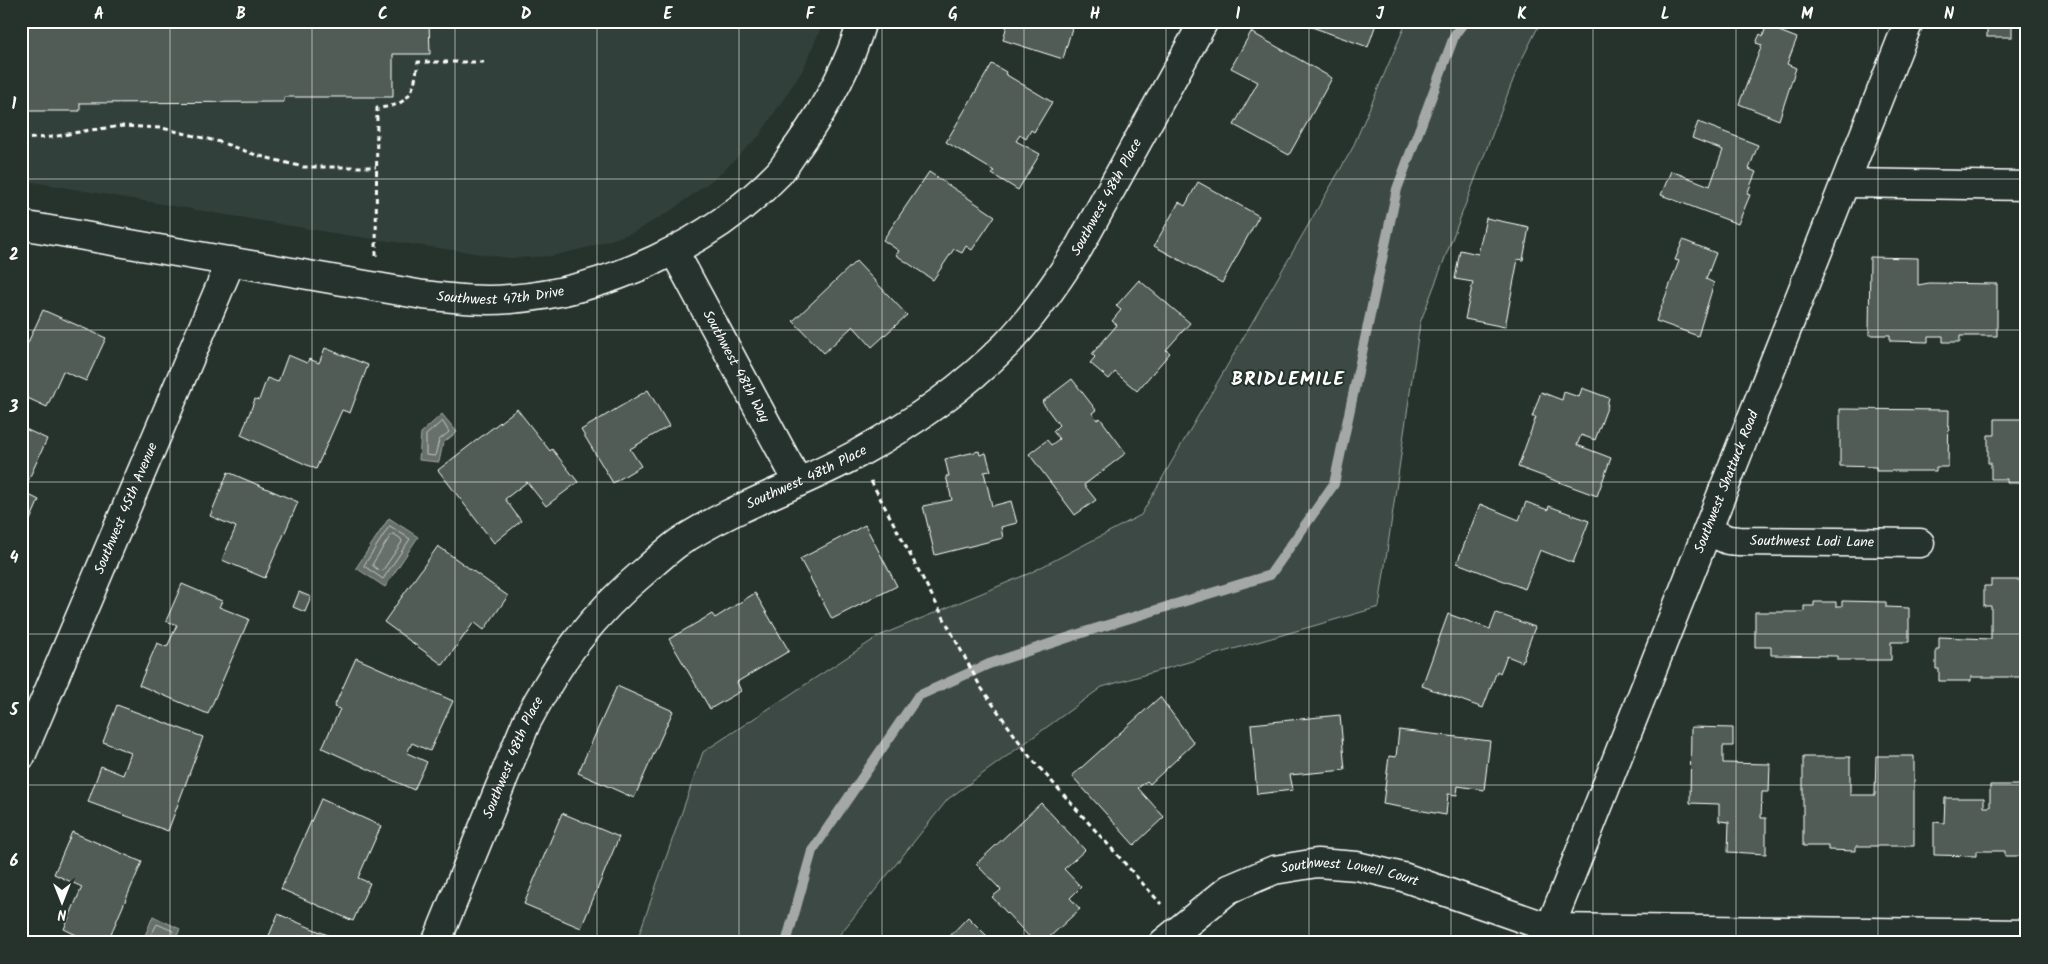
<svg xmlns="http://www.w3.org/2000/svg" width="2048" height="964" viewBox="0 0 2048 964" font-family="Kalam,sans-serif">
  <rect width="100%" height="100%" fill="#26332d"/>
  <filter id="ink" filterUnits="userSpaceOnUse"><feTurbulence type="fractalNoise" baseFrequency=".02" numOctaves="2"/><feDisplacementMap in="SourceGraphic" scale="10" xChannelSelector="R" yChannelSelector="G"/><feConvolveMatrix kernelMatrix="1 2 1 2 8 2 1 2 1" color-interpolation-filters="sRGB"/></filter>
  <g filter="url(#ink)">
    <polygon fill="#333f3a" points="21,21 824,21 802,71 759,136 719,175 669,212 634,232 589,247 552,256 510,258 345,235 21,180"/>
    <polygon fill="#3e4944" stroke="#9ea4a2" points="1407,21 1541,21 1518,67 1420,323 1379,607 1102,687 948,799 833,943 636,943 703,752 879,636 1030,573 1141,515 1352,149"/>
    <g fill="#67706c" stroke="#a4a9a7">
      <polygon points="442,414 457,432 443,443 439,462 419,460 421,433"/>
      <polygon points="389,518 418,537 385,587 356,568"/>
      <polygon points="153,916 180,929 174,943 142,943"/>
    </g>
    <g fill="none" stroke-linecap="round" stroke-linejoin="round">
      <g stroke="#c2c6c4" stroke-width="1">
        <polygon points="443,422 449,432 439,440 435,456 426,455 426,435 440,423"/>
        <polygon points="390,526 410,539 383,579 364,566"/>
        <polygon points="394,534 401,539 402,542 383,570 380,571 373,566 373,563 391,535"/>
        <polyline points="147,943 157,924 173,931 170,943"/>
      </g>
      <polyline stroke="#a4a9a7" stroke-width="10" points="786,943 812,851 918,696 989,664 1088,631 1270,575 1334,484 1397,189 1455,34 1465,21"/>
    </g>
    <g fill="#515c57" stroke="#fff">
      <polygon points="21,21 429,21 430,54 393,54 393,97 284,97 284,102 80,103 80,111 21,111"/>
      <polygon points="1008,21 1074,21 1063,59 1003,40"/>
      <polygon points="1310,21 1377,21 1368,47 1309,26"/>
      <rect x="1987" y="21" width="25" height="16"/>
      <polygon points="1766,26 1797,38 1787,64 1796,68 1779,120 1739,104 1762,45 1756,43 1760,34 1763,36"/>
      <polygon points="1251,32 1332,78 1289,155 1234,125 1258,82 1231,68"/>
      <polygon points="992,64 1006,72 1005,74 1052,102 1034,132 1031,130 1026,139 1020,135 1016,141 1040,154 1018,190 992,174 994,171 946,142"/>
      <polygon points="1698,122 1758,145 1749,169 1756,172 1747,194 1750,195 1738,224 1661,195 1671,171 1710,186 1723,150 1692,138"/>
      <polygon points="929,172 995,216 972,250 966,246 962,253 954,249 933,280 896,255 899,251 883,240"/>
      <polygon points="1198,182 1259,216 1222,283 1154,246 1179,202 1185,206"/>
      <polygon points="1486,218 1529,227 1523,260 1518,259 1505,327 1465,319 1473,282 1455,279 1460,250 1478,254"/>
      <polygon points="1683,240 1716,253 1706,279 1714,283 1698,336 1656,321 1679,261 1675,260"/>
      <polygon points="1870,257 1918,258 1918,285 1929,283 1997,284 1997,336 1960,336 1960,342 1943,342 1943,336 1928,336 1928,342 1890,341 1890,335 1869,335"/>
      <polygon points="856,261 907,315 872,347 853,326 824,353 793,321"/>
      <polygon points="1139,280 1190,323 1166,350 1170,353 1137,391 1115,372 1109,379 1090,363 1095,357 1092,354 1117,325 1112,321 1121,310 1116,306"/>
      <polygon points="43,310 106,338 86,381 63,371 47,407 21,395 21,353 22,350 24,351"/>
      <polygon points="325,348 368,365 350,413 342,410 316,469 241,435 255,399 259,400 267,378 278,382 288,355 307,363 309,359 319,363"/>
      <polygon points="1072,379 1096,410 1092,413 1097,420 1100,418 1126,453 1084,485 1096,500 1075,515 1029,454 1047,440 1051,445 1059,439 1053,431 1059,425 1042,402"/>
      <polygon points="1582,388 1609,398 1607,405 1608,405 1595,440 1581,435 1577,445 1611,458 1597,496 1518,467 1536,417 1532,417 1541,392 1562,400 1564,392 1579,397"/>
      <polygon points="648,390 669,426 630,449 641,466 613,483 581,430"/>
      <polygon points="517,409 550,451 552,449 578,482 546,506 527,482 505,499 521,521 494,543 438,470"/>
      <polygon points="1840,409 1949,410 1948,467 1936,467 1936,471 1876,471 1876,467 1840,466"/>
      <polygon points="1995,419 2027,419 2027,483 2007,483 2007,479 1991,479 1991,463 1988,463 1988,435 1995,435"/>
      <polygon points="21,427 47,439 23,492 39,500 23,536 21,535"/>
      <polygon points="979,451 980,455 986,453 991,471 984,472 992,506 1011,501 1017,523 1001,527 1003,538 935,555 923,506 952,500 946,476 949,476 945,459"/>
      <polygon points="228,472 298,502 265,578 222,560 236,527 210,516"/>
      <polygon points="1526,502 1548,510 1549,506 1589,521 1573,563 1540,550 1525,589 1457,563 1480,504 1519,520"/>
      <polygon points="865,525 897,586 832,619 800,559"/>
      <polygon points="438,546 508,596 484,630 474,622 443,665 384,622"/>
      <polygon points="1991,580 2027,580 2027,677 1971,677 1971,681 1939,681 1939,669 1936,669 1936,649 1939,649 1939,637 1991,639 1991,606 1984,606 1984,586 1991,586"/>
      <polygon points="182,584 222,601 219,607 249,619 208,714 139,685 157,643 167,647 177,625 166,621"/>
      <polygon points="299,592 311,597 305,612 293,607"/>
      <polygon points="755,593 789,651 737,682 741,691 710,709 669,639 712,614 715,618"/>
      <polygon points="1842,601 1886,602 1886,607 1909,608 1909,642 1891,642 1891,660 1837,660 1837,656 1771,655 1771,647 1755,647 1755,612 1804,612 1804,606 1814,606 1814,602 1836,602 1836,606 1842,606"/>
      <polygon points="1496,613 1535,627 1522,662 1507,656 1500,673 1497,671 1483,708 1422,686 1448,614 1490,629"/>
      <polygon points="356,658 453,701 430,751 412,743 407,753 427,762 414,790 322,748 340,709 334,707"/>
      <polygon points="617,686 673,711 634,798 578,773"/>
      <polygon points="1160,697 1194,743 1150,784 1147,781 1138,788 1164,817 1134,845 1072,776"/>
      <polygon points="117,705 203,737 168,831 88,802 101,766 123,775 131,753 103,742"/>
      <polygon points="1340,715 1345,770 1290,775 1293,790 1257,794 1251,724"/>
      <polygon points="1691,727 1733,728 1733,746 1723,746 1723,763 1770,764 1769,792 1762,792 1761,818 1766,818 1766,854 1728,852 1729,822 1719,821 1719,804 1690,803"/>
      <polygon points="1399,730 1490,741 1484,790 1458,786 1457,795 1448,794 1446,815 1383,804 1389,756 1396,757"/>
      <polygon points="1876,756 1914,756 1914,846 1856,846 1856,851 1828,850 1828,846 1803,846 1803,757 1850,757 1850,795 1875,795"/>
      <polygon points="1990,785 2027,785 2027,856 2005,856 2005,851 1976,851 1976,856 1934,855 1934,822 1944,823 1945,798 1984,798 1984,807 1990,807"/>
      <polygon points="321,799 381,826 358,878 370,883 353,921 281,889"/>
      <polygon points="1041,803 1085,850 1064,869 1081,887 1070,898 1080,909 1043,943 1035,943 992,897 1001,890 976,864"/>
      <polygon points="562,813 619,837 581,928 524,904"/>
      <polygon points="72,832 142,862 107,943 93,943 64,929 82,887 54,874"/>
      <polygon points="278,914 344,942 343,943 266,943"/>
      <polygon points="968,917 994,943 943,943"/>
    </g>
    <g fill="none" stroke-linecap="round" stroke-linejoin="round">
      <defs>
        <g id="minor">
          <polyline points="1847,183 2027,186"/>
          <path id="s1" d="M21 225 423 295C452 298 481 302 510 299 606 292 712 243 779 173 786 165 792 154 799 145 826 107 849 67 862 21"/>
          <path id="s2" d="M674 251 798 482"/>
          <path id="s3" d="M1708 531 1728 540 1739 541 1920 543"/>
          <path id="s4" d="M21 756 231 261"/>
          <path id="s5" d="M436 943 526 723C560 659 590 617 646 570 656 561 667 551 678 543 734 506 798 486 857 454 910 425 963 388 1006 345 1034 316 1057 282 1078 249L1204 21"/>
          <path id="s6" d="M1163 943 1229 889 1274 870 1317 863 1357 866 1403 877 1550 928 2027 934"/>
          <path id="s7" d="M1544 943 1909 21"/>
        </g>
      </defs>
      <use href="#minor" stroke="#fff" stroke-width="31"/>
      <g stroke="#fff" stroke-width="3" stroke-dasharray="5 4" stroke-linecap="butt">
        <polyline points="21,139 52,137 90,130 124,126 162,128 220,142 256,155 303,167 376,167"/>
        <path d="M376 256 377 108C410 106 414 92 418 62H484"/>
        <polyline points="871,481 980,686 1030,757 1161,904"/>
      </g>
      <use href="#minor" stroke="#26332d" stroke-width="28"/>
    </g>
  </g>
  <path fill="none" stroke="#fff" stroke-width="1" stroke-opacity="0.55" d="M170 21V943M312 21V943M455 21V943M597 21V943M739 21V943M882 21V943M1024 21V943M1166 21V943M1309 21V943M1451 21V943M1593 21V943M1736 21V943M1878 21V943M21 179H2027M21 330H2027M21 482H2027M21 634H2027M21 785H2027"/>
  <g text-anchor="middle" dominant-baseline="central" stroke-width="4" stroke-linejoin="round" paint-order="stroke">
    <g font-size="14" fill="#fff" stroke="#26332d">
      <text stroke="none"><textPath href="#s5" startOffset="1040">Southwest 48th Place</textPath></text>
      <text stroke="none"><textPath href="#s1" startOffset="486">Southwest 47th Drive</textPath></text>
      <text stroke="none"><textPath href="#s2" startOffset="131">Southwest 48th Way</textPath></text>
      <text stroke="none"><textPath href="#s5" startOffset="620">Southwest 48th Place</textPath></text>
      <text stroke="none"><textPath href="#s7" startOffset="496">Southwest Shattuck Road</textPath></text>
      <text stroke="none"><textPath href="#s4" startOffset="269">Southwest 45th Avenue</textPath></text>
      <text stroke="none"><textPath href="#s3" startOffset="106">Southwest Lodi Lane</textPath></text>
      <text stroke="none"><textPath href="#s5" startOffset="201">Southwest 48th Place</textPath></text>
      <text stroke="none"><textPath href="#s6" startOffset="211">Southwest Lowell Court</textPath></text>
    </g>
    <g font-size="19" font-weight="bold" letter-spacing="1" fill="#fff" stroke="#26332d">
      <text x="1288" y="380">BRIDLEMILE</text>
    </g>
  </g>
  <rect width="2048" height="964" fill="none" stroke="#26332d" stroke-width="55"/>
  <g transform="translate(62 902) rotate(180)" stroke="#26332d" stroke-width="4" paint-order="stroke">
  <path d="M0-4L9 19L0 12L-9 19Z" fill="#ffffff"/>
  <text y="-8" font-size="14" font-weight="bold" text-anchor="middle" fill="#ffffff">N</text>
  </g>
  <rect x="28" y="28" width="1992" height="908" fill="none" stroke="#fff" stroke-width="2"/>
  <g font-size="16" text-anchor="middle" font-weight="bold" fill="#fff">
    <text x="99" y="19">A</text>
    <text x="241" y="19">B</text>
    <text x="383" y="19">C</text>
    <text x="526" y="19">D</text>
    <text x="668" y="19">E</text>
    <text x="810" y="19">F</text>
    <text x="953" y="19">G</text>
    <text x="1095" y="19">H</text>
    <text x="1238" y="19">I</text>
    <text x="1380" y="19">J</text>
    <text x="1522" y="19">K</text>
    <text x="1665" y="19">L</text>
    <text x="1807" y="19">M</text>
    <text x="1949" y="19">N</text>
    <text x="14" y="109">1</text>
    <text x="14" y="260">2</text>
    <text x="14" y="412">3</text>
    <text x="14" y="563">4</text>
    <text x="14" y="715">5</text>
    <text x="14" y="866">6</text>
  </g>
</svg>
